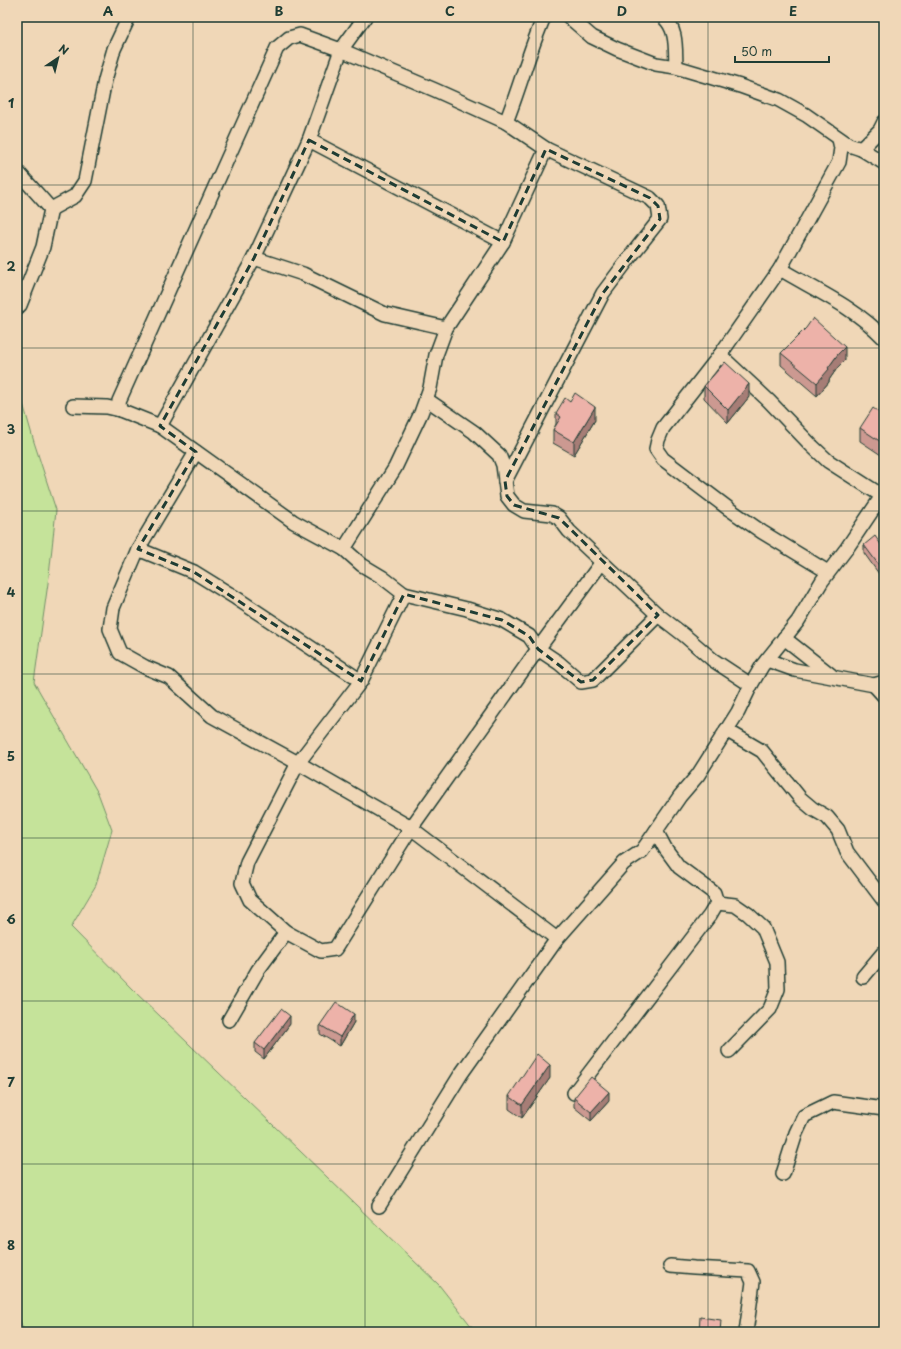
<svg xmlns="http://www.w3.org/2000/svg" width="901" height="1349" viewBox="0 0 901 1349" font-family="'Playpen Sans',sans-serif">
  <rect width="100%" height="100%" fill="#f0d7b7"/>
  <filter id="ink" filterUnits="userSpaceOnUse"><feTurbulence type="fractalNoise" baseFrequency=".025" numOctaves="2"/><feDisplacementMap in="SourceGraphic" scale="8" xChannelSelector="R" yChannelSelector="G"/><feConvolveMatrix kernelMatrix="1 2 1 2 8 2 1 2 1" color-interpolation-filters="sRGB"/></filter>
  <g filter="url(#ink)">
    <polygon fill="#c5e39a" stroke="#729067" points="17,394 22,400 34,442 56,510 49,576 34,682 98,793 112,830 96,885 71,927 134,991 439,1285 476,1332 24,1332 17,1311"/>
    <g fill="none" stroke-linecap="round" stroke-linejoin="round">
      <defs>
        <g id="minor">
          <polyline points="365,17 341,50 309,140 254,258 160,426 120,410 119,401 277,48 289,38 300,35 341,50 435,90 506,122"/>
          <polyline points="569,17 592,37 617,49 656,64 676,67 740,86 779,100 806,115 849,145 861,149 884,163"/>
          <path d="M663 17C678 29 675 50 676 67"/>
          <polyline points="309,140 503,242"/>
          <polyline points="861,149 880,130 884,122"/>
          <polyline points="17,171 51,209 43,247 20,305 17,308"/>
          <polyline points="51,209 75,196 85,181 105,80 114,49 129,17"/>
          <polyline points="254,258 303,274 385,314 446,328"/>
          <path d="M780 269C815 290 856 308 884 338"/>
          <polyline points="720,355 769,401 811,445 828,461 884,497"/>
          <polyline points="426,399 474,432 499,455 503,465 507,496 514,505 524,511 552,514 559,518 569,531 658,615 684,635 713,660 751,685"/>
          <polyline points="73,406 107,407 120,410"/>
          <polyline points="160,426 294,522 344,549 362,565 382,577 404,594"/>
          <polyline points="196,452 138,549 113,608 110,629 120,653 145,667 169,677 212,716 298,763 411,828 557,939"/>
          <polyline points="505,481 603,293 630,257 660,219 658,206 650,198 546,149"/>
          <polyline points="138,549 194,572 236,598 361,681"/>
          <path d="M344 549 395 468 421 413 430 388 436 355 446 328 503 242 546 149 506 122C520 87 529 51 544 17"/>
          <polyline points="602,562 538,649 411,828 335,949 321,951 286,932 250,900 242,883 247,862 298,763 361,681 404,594 467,609 502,620 529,636 538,649 559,663 581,682 593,680 658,615"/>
          <polyline points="828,572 762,532 729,509 663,459 656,449 658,440 663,428 720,355 780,269 839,162 841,148 839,139"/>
          <polyline points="784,638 831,675"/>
          <polyline points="767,660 795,670 874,685 884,682"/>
          <polyline points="874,685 884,696"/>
          <polyline points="726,730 762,751 800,798 813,809 827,817 838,830 847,852 884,901"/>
          <polyline points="717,903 735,905 748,914 763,928 777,962 778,989 770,1009 729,1051"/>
          <polyline points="863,977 884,952"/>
          <polyline points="229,1020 258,970 286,932"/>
          <polyline points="574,1093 710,915 717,903 714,893 679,867 665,848 656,831"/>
          <polyline points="783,1174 796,1133 804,1116 833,1102 884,1109"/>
          <polyline points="379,1206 461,1074 557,939 624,863 642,851 680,796 698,775 738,712 751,685 762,666 798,621 822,581 847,548 882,496"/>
          <polyline points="670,1266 694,1268 748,1271 753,1282 746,1332"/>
        </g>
      </defs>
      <use href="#minor" stroke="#1f3d34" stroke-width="16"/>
      <use href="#minor" stroke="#f0d7b7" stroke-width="13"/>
    </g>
    <g fill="#cc9991" stroke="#1f3d34">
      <polygon points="781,353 845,360 838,367 829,380 829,382 817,396 781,365"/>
      <polygon points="704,386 749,397 728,423 704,398"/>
      <polygon points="570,402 595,420 574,455 553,443 553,430 556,424 556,413"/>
      <polygon points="884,416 884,457 860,441 860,428"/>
      <polygon points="864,545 884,549 884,581 864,553"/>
      <polygon points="354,1022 340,1046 320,1034 320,1025"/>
      <polygon points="290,1024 264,1059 255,1052 255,1043"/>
      <polygon points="550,1078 522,1118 509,1109 509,1096"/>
      <polygon points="574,1098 609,1101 591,1121 574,1107"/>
    </g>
    <g fill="#a67d76" stroke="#1f3d34">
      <polygon points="845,347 845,360 838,367 829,380 829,382 817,396 817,383 828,368 838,354"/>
      <polygon points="749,384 749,397 728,423 728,410"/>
      <polygon points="595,407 595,420 574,455 574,442"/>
      <polygon points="354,1014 354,1022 340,1046 340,1037"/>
      <polygon points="290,1016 290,1024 264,1059 264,1050"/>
      <polygon points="550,1065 550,1078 522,1118 522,1105"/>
      <polygon points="609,1092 609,1101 591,1121 591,1112"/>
    </g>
    <g fill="#edb2a9" stroke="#1f3d34">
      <polygon points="813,318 845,347 838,354 828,368 829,369 817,383 781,353 806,328"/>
      <polygon points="725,362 749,384 728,410 704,386"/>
      <polygon points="575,393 595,407 574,442 553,430 561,417 556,413 565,398 570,402"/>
      <polygon points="873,408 884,416 884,444 860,428"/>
      <polygon points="875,536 884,549 884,572 864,545"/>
      <polygon points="336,1002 354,1014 340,1037 320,1025"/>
      <polygon points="281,1009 290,1016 264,1050 255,1043"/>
      <polygon points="537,1054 550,1065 522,1105 509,1096"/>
      <polygon points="591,1077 609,1092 591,1112 574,1098"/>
      <polygon points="700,1317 721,1320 720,1332 699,1332"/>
    </g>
  </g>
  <path fill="none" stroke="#1f3d34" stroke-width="3" stroke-dasharray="8 5" stroke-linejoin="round" d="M309 140 503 242 546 149 650 198 658 206 660 219 603 293 505 481 507 496 514 505 559 518 658 615 593 680 581 682 538 649 529 636 502 620 404 594 361 681 194 572 138 549 196 452 160 426 254 258Z"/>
  <path fill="none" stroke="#1f3d34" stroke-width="1" stroke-opacity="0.55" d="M193 17V1332M365 17V1332M536 17V1332M708 17V1332M17 185H884M17 348H884M17 511H884M17 674H884M17 838H884M17 1001H884M17 1164H884"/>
  <rect width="901" height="1349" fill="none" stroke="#f0d7b7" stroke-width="44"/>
  <g transform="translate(58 58) rotate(35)" stroke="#f0d7b7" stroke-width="3" paint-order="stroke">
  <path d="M0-3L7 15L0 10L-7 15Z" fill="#1f3d34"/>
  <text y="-6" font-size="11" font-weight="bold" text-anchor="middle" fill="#1f3d34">N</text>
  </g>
  <path d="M735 56v6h94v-6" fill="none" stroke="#1f3d34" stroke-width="2"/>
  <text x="741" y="56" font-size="12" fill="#1f3d34" stroke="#f0d7b7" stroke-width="3" paint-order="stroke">50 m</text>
  <rect x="22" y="22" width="857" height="1305" fill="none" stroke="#1f3d34" stroke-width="1.5"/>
  <g font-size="13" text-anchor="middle" font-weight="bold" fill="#1f3d34">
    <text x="108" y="16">A</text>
    <text x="279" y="16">B</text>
    <text x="450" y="16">C</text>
    <text x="622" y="16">D</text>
    <text x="793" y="16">E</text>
    <text x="11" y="108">1</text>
    <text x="11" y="271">2</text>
    <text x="11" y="434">3</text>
    <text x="11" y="597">4</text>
    <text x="11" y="761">5</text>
    <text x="11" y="924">6</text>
    <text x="11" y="1087">7</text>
    <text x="11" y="1250">8</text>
  </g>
</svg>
